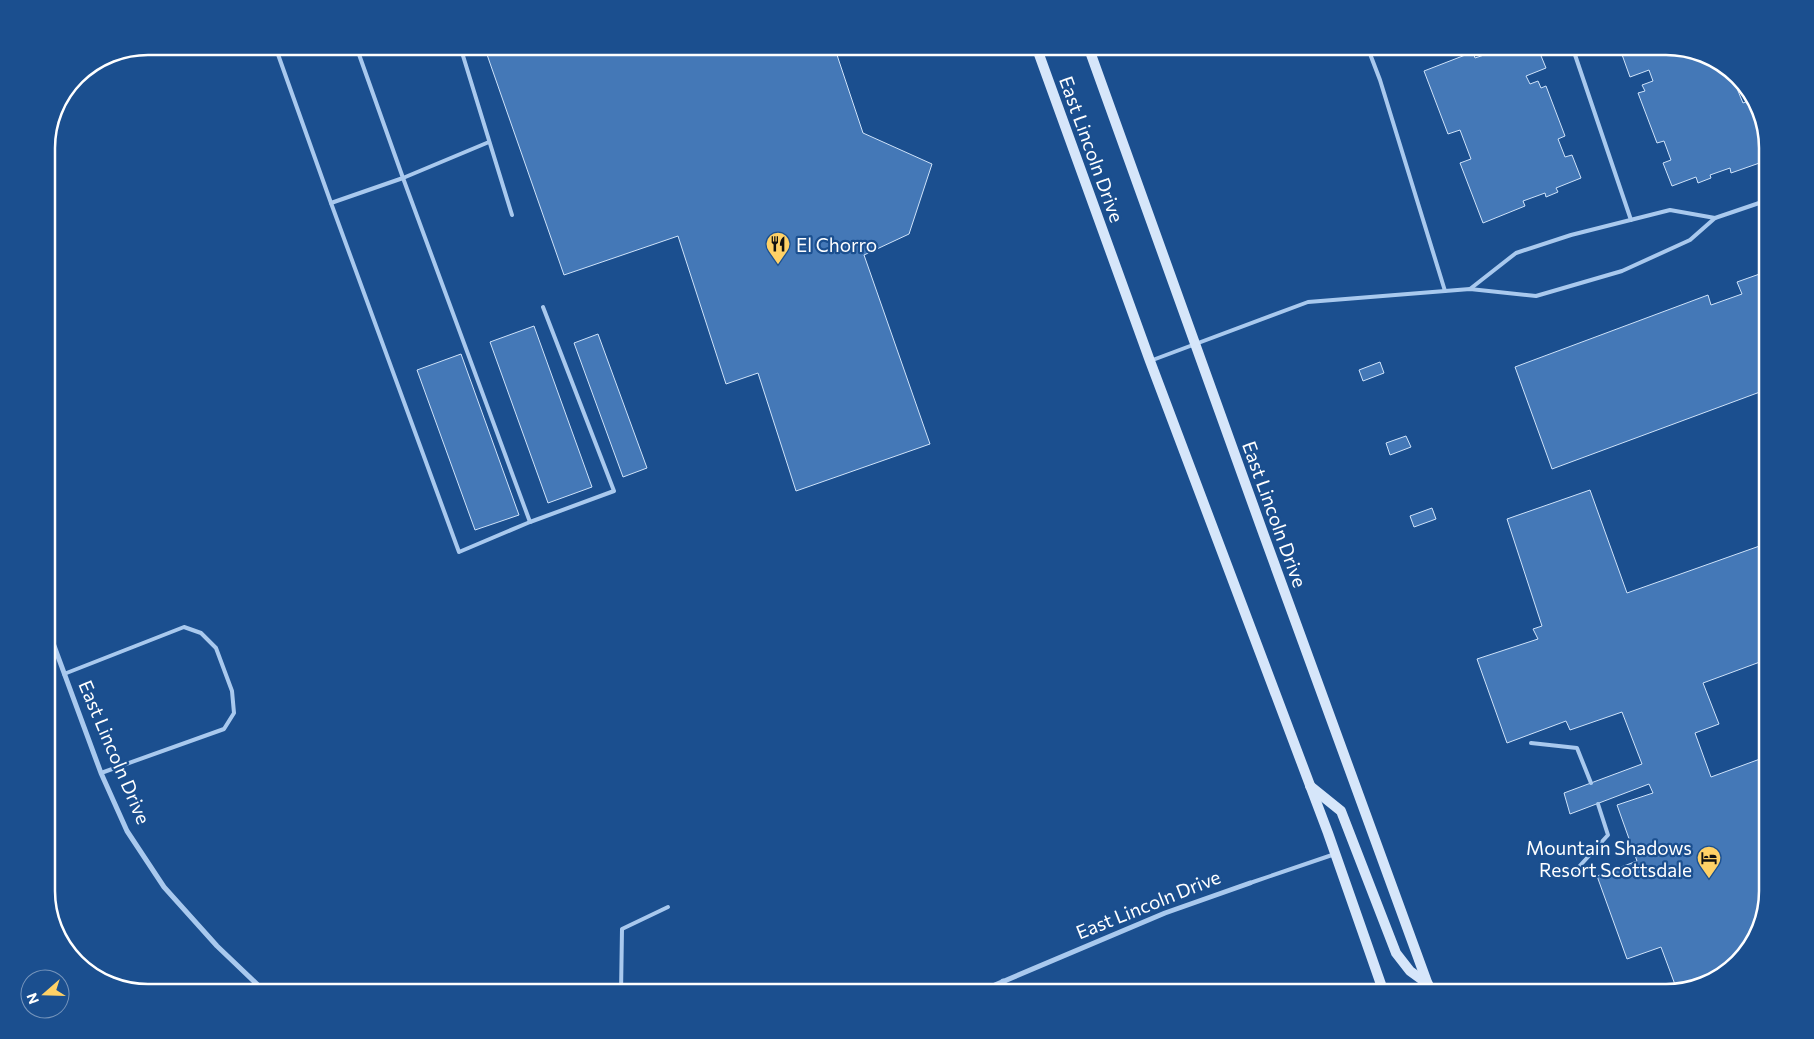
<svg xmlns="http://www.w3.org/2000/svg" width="1814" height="1039" viewBox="0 0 1814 1039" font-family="Commissioner,sans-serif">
  <rect width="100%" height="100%" fill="#1b4f8f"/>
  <g fill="#4478b7" stroke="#cfe3fa">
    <polygon points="484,46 834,46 863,133 932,164 909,234 864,255 930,444 796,491 758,373 726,384 678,236 564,275"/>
    <polygon points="1418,46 1445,46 1422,55"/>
    <polygon points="1485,46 1537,46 1546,68 1526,76 1530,84 1538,81 1541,88 1546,86 1565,136 1558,139 1565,157 1572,155 1581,178 1556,188 1558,192 1546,197 1545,193 1523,201 1525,206 1483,223 1460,163 1471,159 1460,130 1448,134 1424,71 1473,52 1475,58 1487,54"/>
    <polygon points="1626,46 1666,46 1717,60 1731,74 1743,103 1753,99 1768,142 1768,160 1731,173 1730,168 1710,175 1711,178 1698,183 1696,177 1672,186 1663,163 1671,160 1664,141 1657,143 1638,93 1645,91 1642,85 1653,81 1649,70 1630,77 1620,49"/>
    <polygon points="1768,271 1768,389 1552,469 1515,367 1708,295 1711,305 1742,294 1737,282"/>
    <polygon points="534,326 592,487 548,503 490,342"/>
    <polygon points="598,334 647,468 623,477 574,343"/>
    <polygon points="461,354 519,515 475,530 417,370"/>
    <polygon points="1380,362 1384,373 1363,381 1359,370"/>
    <polygon points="1406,436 1411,447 1390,455 1386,443"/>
    <polygon points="1590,490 1627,593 1768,543 1768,659 1703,683 1719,724 1695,733 1711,777 1760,759 1768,778 1768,891 1754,942 1717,979 1677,990 1661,947 1627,959 1597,876 1637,861 1617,805 1653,793 1649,784 1570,814 1564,793 1642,764 1622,712 1570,730 1566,721 1507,743 1477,659 1538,639 1533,629 1542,626 1507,519"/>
    <polygon points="1432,508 1436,519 1414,527 1410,516"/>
  </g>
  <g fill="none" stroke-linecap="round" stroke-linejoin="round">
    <g stroke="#a9c9ee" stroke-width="4">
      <polyline points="275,46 331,203 403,178 530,522"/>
      <polyline points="356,46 403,178 489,142"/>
      <polyline points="460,46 512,215"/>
      <polyline points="1367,46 1380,80 1445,291"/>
      <polyline points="1572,46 1631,220"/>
      <polyline points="331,203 459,552 530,522 614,491 543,307"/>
      <polyline points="1470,289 1516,253 1571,235 1670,210 1715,218"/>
      <polyline points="1150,361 1308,302 1470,289 1536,296 1622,271 1690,240 1715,218 1768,200"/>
      <polyline points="64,674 184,627 201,633 216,648 232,691 234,713 224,729 101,773"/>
      <polyline points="1531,743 1577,748 1591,783"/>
      <polyline points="1576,870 1608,835 1598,804"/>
      <polyline points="1250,883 1335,854"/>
      <polyline points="621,993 622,929 668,907"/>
    </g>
    <g stroke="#a9c9ee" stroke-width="5">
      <polyline points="46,624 101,773 127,831 164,887 217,946 261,988 269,993"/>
      <polyline points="1003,981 1008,993"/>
      <polyline points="976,993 1165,913 1250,883"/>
    </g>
    <g stroke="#d6e6fa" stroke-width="10">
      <polyline points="1036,46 1150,361 1328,833 1384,993"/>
      <path d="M1088 46C1200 362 1316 678 1431 993"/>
      <polyline points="1310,786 1341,811 1396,953 1410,971 1428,984"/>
    </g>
  </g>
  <defs>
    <symbol id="restaurant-pin" viewBox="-11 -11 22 30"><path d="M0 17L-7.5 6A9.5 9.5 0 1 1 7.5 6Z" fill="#ffd166" stroke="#1b4f8f"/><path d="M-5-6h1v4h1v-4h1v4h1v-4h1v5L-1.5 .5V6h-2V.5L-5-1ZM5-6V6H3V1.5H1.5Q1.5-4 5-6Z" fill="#111"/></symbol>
    <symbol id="hotel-pin" viewBox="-11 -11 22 30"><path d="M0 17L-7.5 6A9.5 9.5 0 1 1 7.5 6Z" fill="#ffd166" stroke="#1b4f8f"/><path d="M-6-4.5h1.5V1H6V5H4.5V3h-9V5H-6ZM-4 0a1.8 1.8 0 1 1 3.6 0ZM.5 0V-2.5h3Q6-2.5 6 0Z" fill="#111"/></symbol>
  </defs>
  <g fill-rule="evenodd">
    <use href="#restaurant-pin" x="764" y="230" width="28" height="38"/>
    <use href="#hotel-pin" x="1695" y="844" width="28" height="38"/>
  </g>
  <g text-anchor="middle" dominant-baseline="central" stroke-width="4.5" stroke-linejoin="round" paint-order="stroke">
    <g font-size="19" fill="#fff" stroke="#1b4f8f">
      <text transform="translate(1092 149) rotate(70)">East Lincoln Drive</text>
      <text transform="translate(1275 514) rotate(70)">East Lincoln Drive</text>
      <text transform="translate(115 752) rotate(67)">East Lincoln Drive</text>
      <text transform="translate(1148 904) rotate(-22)">East Lincoln Drive</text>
    </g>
    <g font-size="19" fill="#fff" stroke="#1b4f8f" text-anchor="start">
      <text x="796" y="244">El Chorro</text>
      <text x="1692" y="847" text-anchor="end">Mountain Shadows<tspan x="1692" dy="22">Resort Scottsdale</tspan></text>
    </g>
  </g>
  <path d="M0 0H1814V1039H0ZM148 55H1666A93 93 0 0 1 1759 148V891A93 93 0 0 1 1666 984H148A93 93 0 0 1 55 891V148A93 93 0 0 1 148 55Z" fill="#1b4f8f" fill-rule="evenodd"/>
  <path fill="none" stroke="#fff" stroke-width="2.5" d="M148 55H1666A93 93 0 0 1 1759 148V891A93 93 0 0 1 1666 984H148A93 93 0 0 1 55 891V148A93 93 0 0 1 148 55Z"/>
  <g transform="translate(45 994) rotate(250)"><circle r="24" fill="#1b4f8f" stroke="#7695bc"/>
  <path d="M0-4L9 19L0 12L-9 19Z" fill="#ffd166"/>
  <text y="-8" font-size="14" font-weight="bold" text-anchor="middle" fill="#ffffff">N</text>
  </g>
</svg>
